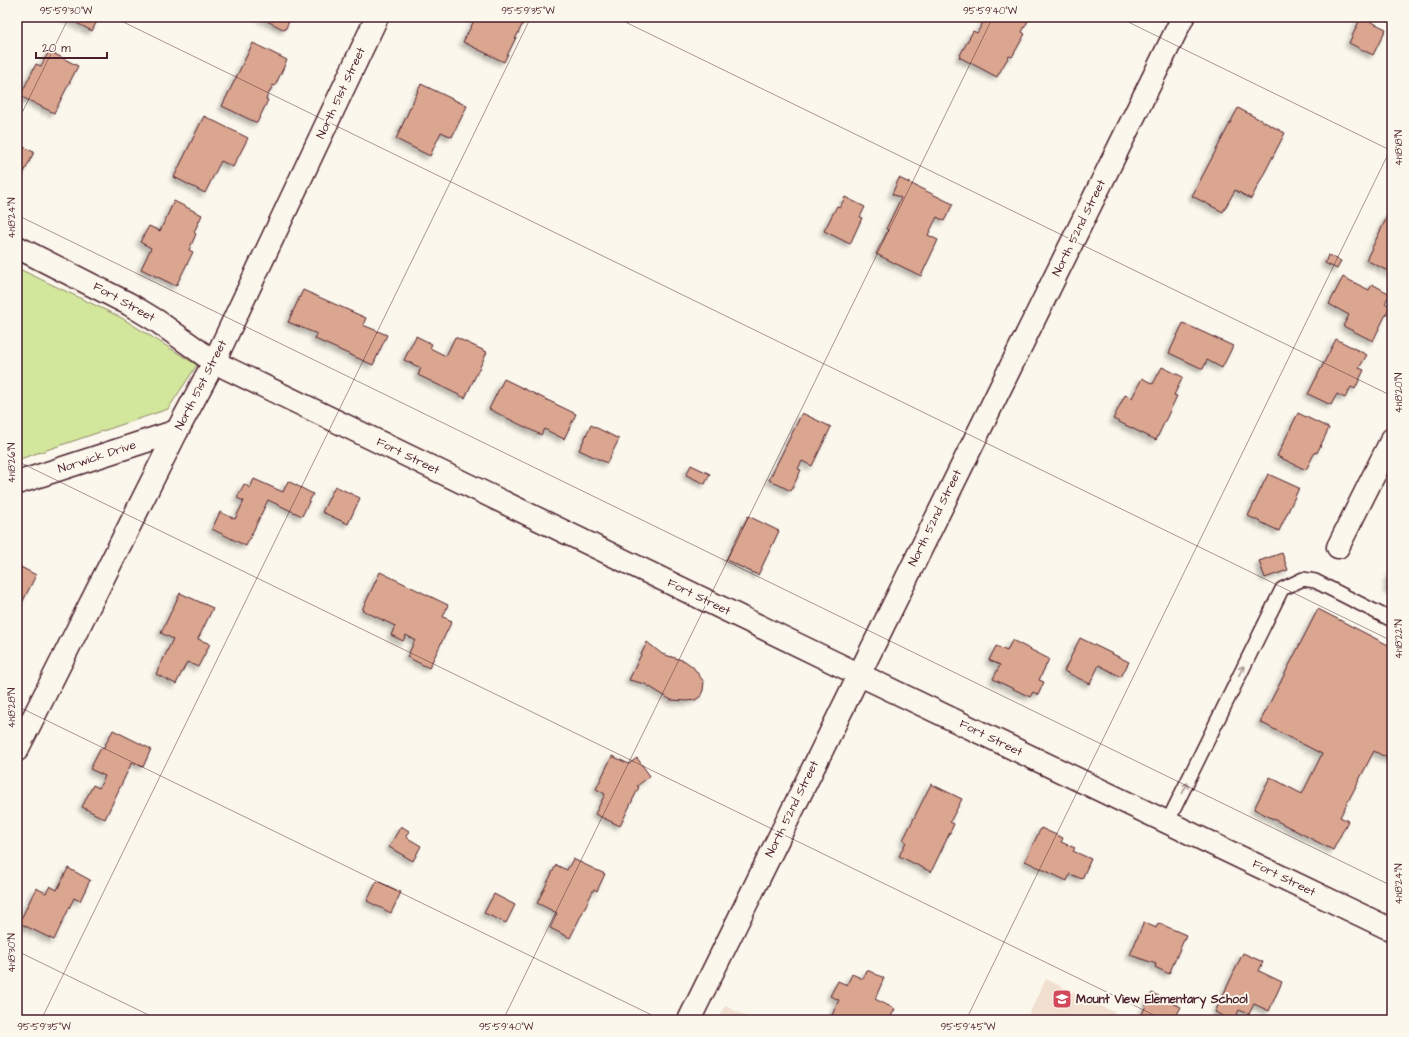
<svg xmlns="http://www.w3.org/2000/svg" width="1409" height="1037" viewBox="0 0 1409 1037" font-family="'Architects Daughter',sans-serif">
  <defs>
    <filter id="shadow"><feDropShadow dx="-3.5" dy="3.5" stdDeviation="2" flood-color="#0004"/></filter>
  </defs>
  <rect width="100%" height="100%" fill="#fbf7ec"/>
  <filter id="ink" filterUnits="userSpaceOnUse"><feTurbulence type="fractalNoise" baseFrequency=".025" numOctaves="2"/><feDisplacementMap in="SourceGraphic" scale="8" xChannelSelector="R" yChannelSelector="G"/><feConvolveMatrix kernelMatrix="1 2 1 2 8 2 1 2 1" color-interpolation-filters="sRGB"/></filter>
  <g filter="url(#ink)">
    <g fill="#f1dfd0">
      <polygon points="1046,979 1130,1020 1026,1020"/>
      <polygon points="725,1006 754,1020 718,1020"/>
    </g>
    <polygon fill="#d2e79c" stroke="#8e8364" points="17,268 120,317 197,365 168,409 17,460"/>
    <g fill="#dba690" stroke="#4a1f2b" filter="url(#shadow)">
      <polygon points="65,17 99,17 92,31"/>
      <polygon points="259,17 291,17 285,30"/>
      <polygon points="476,17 526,17 504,62 463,42"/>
      <polygon points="986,17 993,17 999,20 1000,17 1030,17 1022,32 1025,34 1012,57 1009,56 997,77 959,57 973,31 977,33"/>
      <polygon points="1361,17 1386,29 1373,55 1349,43"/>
      <polygon points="253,43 287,60 275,86 273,85 266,99 268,100 257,123 222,106"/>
      <polygon points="49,51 78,66 54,113 20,96 36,64 41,66"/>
      <polygon points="421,84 467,106 452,137 441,132 430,156 396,139"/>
      <polygon points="1238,108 1285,133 1251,199 1235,190 1223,212 1192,196"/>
      <polygon points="204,116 248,138 233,167 221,161 205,193 174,177"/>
      <polygon points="17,144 34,152 17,187"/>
      <polygon points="899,178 953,204 944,221 937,217 928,235 938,240 921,276 876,254 888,230 886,229 901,198 892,194"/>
      <polygon points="845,197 865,207 860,217 862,218 850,244 824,231 837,206 840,207"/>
      <polygon points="174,201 202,215 194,232 196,234 189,250 193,252 176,286 141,269 151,248 140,242 149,226 160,231"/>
      <polygon points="1389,213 1392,215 1392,273 1366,260"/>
      <polygon points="1328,255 1341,261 1337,269 1325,263"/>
      <polygon points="1343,277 1369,290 1372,284 1390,294 1385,303 1390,306 1373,341 1343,326 1349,315 1329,304"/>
      <polygon points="303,290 366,318 363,325 387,335 373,365 315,339 317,334 288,322"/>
      <polygon points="1183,323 1233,346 1222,368 1207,360 1203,369 1169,353"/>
      <polygon points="416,336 432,344 430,348 446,356 455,337 487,352 465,398 418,375 421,368 404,360"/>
      <polygon points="1336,339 1367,355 1359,368 1364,370 1355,389 1351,387 1345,398 1337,394 1331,405 1308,394"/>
      <polygon points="1162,367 1183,377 1174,395 1177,396 1156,440 1113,419 1125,395 1132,398 1142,378 1153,384"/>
      <polygon points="504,379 576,414 564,439 544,429 541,435 489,409"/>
      <polygon points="802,413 831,427 812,466 802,461 798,469 801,470 791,491 769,480"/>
      <polygon points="1298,413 1329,428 1317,453 1315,452 1306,470 1277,456"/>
      <polygon points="591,425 619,439 607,463 579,450"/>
      <polygon points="691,465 710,474 705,484 686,475"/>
      <polygon points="1268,474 1299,488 1279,531 1248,516"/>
      <polygon points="254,479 283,492 288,481 313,494 302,516 268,500 246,546 212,529 220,512 235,519 244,501 237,498 244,484 250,488"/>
      <polygon points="335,486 360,498 348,524 322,512"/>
      <polygon points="748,516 779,531 758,575 726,560"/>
      <polygon points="1282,553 1288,570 1265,578 1259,561"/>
      <polygon points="17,565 36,575 17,613"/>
      <polygon points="1392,571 1392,591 1387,589 1390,582 1387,581"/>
      <polygon points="380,572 448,605 443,617 452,621 429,668 407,657 415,640 406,635 403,641 391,635 395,626 362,610"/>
      <polygon points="180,593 213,608 198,639 210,644 198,667 187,662 176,684 156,674 173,639 161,633"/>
      <polygon points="1318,609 1392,647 1392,759 1391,760 1374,751 1340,817 1348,821 1333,850 1254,809 1270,777 1302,794 1322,754 1260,722"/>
      <polygon points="1080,638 1129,662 1121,677 1099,665 1090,684 1064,671"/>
      <polygon points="1012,640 1049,659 1039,680 1044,682 1038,695 1033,692 1030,697 993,679 1000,665 989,660 996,646 1007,651"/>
      <polygon points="647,642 662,654 685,661 693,667 704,682 703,690 701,696 695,700 687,701 671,700 645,684 629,680"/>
      <polygon points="113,730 151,749 143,767 132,762 105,819 82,807 93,785 99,788 105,776 90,769 101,748 103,749"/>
      <polygon points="612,756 629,764 637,758 650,776 637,786 639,787 620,826 595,814 605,794 596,789"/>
      <polygon points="931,784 962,799 950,822 954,824 931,872 899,856 906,842 903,840"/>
      <polygon points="401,826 409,831 406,837 421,846 413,861 389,847"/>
      <polygon points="1041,828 1063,838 1061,842 1075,848 1073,851 1091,859 1082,879 1070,874 1067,881 1025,861"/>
      <polygon points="573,859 605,874 597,891 594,889 570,938 550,928 557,913 537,903 556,865 567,870"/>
      <polygon points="68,868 90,880 80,901 74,898 54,940 19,923 36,888 46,893 50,886 57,890"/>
      <polygon points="377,881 401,892 391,913 367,901"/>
      <polygon points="494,894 515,905 506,923 484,913"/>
      <polygon points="1144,922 1156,928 1158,923 1186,935 1169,974 1155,967 1156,964 1130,955"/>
      <polygon points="1243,953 1263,962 1259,971 1282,982 1269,1011 1254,1004 1249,1014 1239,1010 1235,1020 1231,1020 1215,1012"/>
      <polygon points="867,970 884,978 875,999 895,1009 889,1020 842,1020 832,1015 839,1000 830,996 838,981 847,985 852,974 863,979"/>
      <polygon points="1152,993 1181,1007 1174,1020 1139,1020"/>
    </g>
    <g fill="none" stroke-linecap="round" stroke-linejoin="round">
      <defs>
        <polyline id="service" points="1167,823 1282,589 1303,579 1315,581 1392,620"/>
        <g id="minor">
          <polyline points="17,247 129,304 157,321 214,362 858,674 1392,930"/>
          <polyline points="17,483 177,431"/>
          <polyline points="1338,547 1392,439"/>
          <polyline points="17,750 177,431 214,362 377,17"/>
        </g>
        <polyline id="secondary" points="689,1020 1183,17"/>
      </defs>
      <use href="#service" stroke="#4a1f2b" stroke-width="16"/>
      <use href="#minor" stroke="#4a1f2b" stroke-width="25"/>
      <use href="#secondary" stroke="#4a1f2b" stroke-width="25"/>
      <use href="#service" stroke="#fbf7ec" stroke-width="13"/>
      <use href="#minor" stroke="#fbf7ec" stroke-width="22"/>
      <use href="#secondary" stroke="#fbf7ec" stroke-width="22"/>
    </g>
    <defs><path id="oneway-shaft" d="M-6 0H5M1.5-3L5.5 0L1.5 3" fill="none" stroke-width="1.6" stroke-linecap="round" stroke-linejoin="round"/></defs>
    <g stroke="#ab9695">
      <use href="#oneway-shaft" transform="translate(1241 671) rotate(-64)"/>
      <use href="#oneway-shaft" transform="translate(1185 788) rotate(-64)"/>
    </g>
  </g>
  <path fill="none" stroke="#4a1f2b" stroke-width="1" stroke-opacity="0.45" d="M113 17 1392 641M615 17 1392 396M1118 17 1392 151M17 123 69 17M17 215 1392 886M17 461 1164 1020M17 706 662 1020M17 951 159 1020M41 1020 531 17M503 1020 993 17M966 1020 1392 146"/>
  <defs>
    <symbol id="school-square" viewBox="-11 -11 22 22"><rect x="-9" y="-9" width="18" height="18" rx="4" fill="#d1495b" stroke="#fbf7ec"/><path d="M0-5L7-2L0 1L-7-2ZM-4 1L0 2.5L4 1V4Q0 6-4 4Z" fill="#fff"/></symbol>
  </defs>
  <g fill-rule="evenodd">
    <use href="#school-square" x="1051" y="988" width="22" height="22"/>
  </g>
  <g text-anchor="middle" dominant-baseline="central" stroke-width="4" stroke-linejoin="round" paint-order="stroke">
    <g font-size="12" fill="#4a1f2b" stroke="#fbf7ec">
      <text transform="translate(341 93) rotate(-65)">North 51st Street</text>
      <text transform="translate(1079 228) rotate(-64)">North 52nd Street</text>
      <text transform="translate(124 302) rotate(29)">Fort Street</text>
      <text transform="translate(201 385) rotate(-63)">North 51st Street</text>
      <text transform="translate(408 456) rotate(26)">Fort Street</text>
      <text transform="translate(97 457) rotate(-18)">Norwick Drive</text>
      <text transform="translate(935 518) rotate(-64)">North 52nd Street</text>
      <text transform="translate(699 597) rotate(26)">Fort Street</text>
      <text transform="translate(991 738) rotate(26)">Fort Street</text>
      <text transform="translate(792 809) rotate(-64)">North 52nd Street</text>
      <text transform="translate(1284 878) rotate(26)">Fort Street</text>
    </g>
    <g font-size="12" font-weight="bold" fill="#4a1f2b" stroke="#fbf7ec" text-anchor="start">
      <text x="1076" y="999">Mount View Elementary School</text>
    </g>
  </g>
  <rect width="1409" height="1037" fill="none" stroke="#fbf7ec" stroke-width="44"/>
  <path d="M36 52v6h71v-6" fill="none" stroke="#4a1f2b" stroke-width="2"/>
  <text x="42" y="52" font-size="12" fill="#4a1f2b" stroke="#fbf7ec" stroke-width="3" paint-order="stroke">20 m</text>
  <rect x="22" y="22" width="1365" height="993" fill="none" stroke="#4a1f2b" stroke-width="1.5"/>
  <g font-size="10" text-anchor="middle" fill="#4a1f2b">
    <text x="66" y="14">95°59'30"W</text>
    <text x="528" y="14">95°59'35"W</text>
    <text x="990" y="14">95°59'40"W</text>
    <text transform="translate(1398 148) rotate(-90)" y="4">41°18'18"N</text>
    <text transform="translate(11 218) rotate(-90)" y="4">41°18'24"N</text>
    <text transform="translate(1398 393) rotate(-90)" y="4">41°18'20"N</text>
    <text transform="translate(11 463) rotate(-90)" y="4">41°18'26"N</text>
    <text transform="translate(1398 639) rotate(-90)" y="4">41°18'22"N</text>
    <text transform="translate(11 708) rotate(-90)" y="4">41°18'28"N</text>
    <text transform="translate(1398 884) rotate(-90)" y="4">41°18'24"N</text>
    <text transform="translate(11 953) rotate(-90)" y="4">41°18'30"N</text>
    <text x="44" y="1030">95°59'35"W</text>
    <text x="506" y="1030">95°59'40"W</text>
    <text x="968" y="1030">95°59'45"W</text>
  </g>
</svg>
